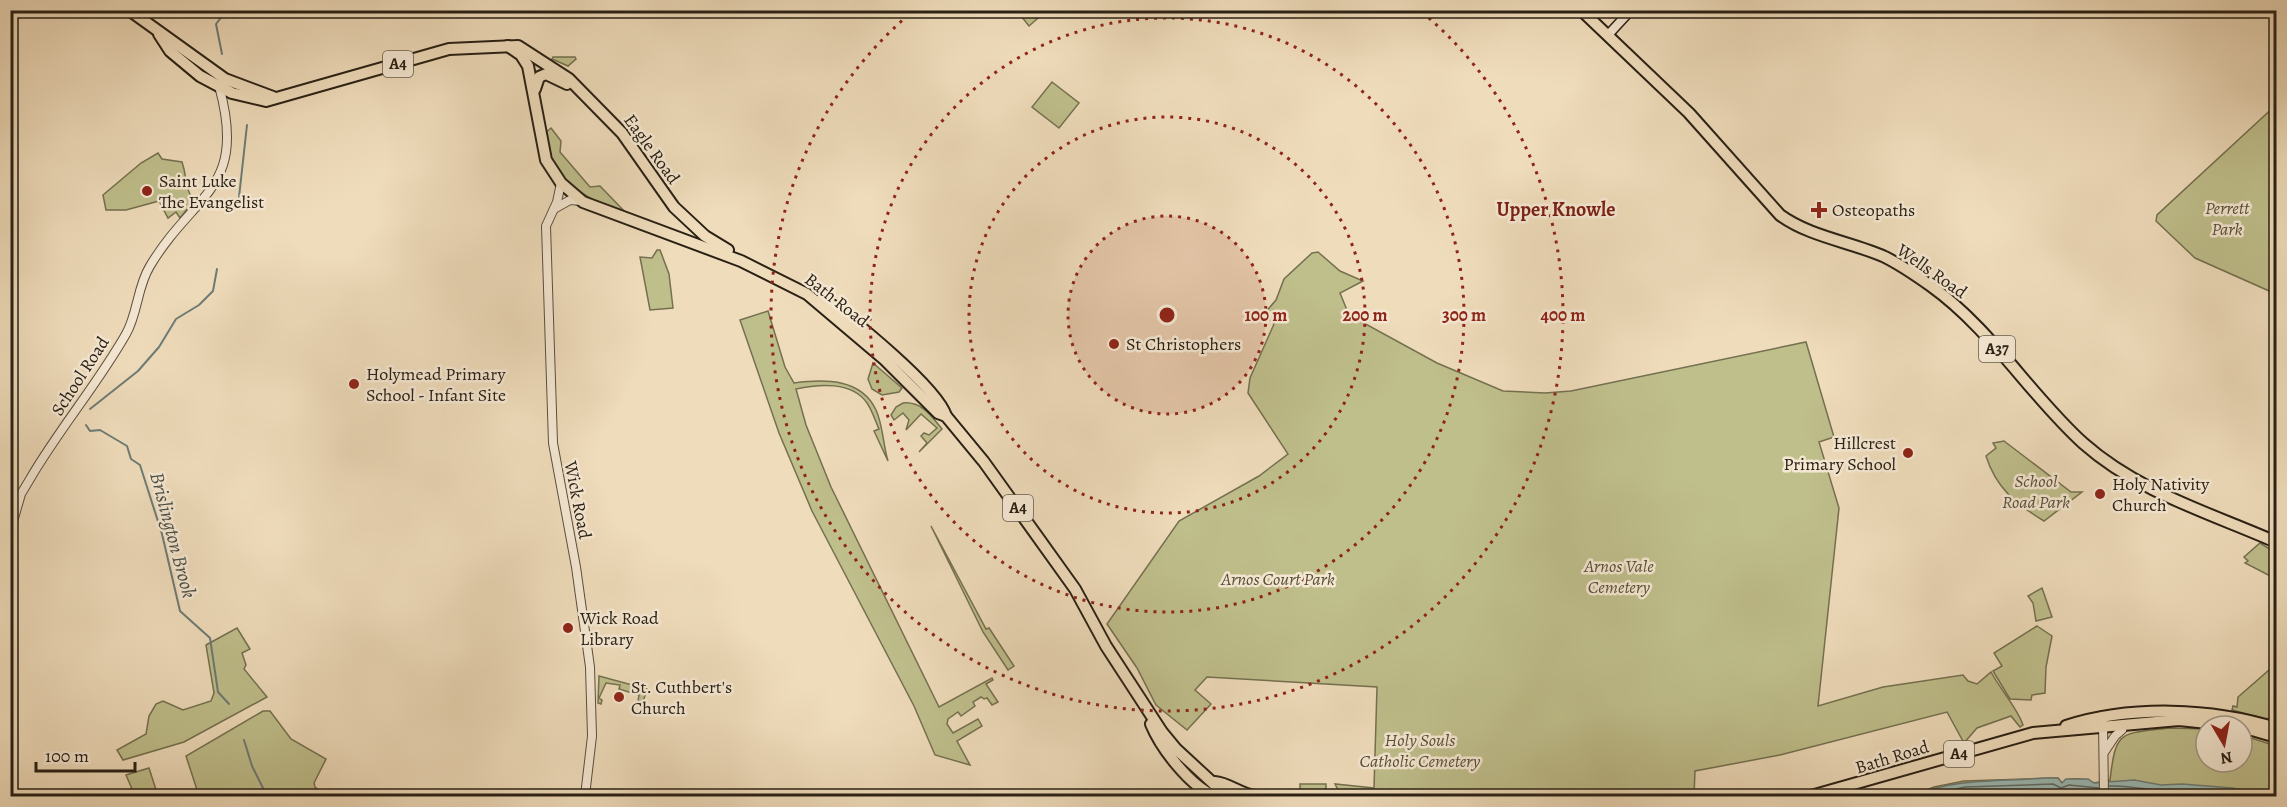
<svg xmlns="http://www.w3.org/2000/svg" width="2287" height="807" viewBox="0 0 2287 807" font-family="Alegreya,serif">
  <rect width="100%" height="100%" fill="#efdcbb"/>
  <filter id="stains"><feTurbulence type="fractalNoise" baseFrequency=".00333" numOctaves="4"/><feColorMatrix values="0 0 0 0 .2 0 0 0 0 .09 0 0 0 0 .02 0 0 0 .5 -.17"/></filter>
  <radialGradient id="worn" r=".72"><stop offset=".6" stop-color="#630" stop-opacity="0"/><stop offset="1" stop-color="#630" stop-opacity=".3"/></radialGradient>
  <g fill="#bfbf8c" stroke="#747050" stroke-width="1.5">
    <polygon points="1017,11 1046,11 1029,26"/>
    <polygon points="553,57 575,57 576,59 568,66 552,59"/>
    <polygon points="1052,82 1079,103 1059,128 1032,107"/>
    <polygon points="2276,105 2276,294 2195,258 2156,221 2157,215"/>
    <path d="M551 128 561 141 560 152 590 187 600 186 627 214C590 202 546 178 545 133Z"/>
    <path d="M158 153 162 159 182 162C188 179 183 185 194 201L180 218 176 212 168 218 159 201 126 210H106L103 195 141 163Z"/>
    <polygon points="657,250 660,250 669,274 673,308 650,310 640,257 652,258"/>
    <path d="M1318 252 1340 271 1363 281 1340 293 1349 315 1437 363 1503 391 1545 393 1571 391 1806 342 1834 437 1819 442 1839 508 1818 706 1883 687 1963 675 1968 681 1977 684 1991 672C2000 689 2018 709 2023 725L2020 727 2011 716 1977 728 1964 743 1947 712 1780 755 1695 771 1694 796H1413L1339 792 1335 784 1374 788 1377 687 1207 677 1195 690 1211 704 1187 730 1156 705 1137 668 1107 624 1179 521 1259 476 1288 454 1248 393 1250 378 1274 324 1264 314 1276 300 1284 279 1312 253Z"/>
    <path d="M768 311 785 367 794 383C824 379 861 378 876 410 883 425 883 445 888 461L874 431 879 429C875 420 872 410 867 403 852 381 818 384 796 389L806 425 831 487 939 707 992 678 993 680 986 684 998 702 992 705 987 698 984 699 981 697 973 702 975 706 961 716 958 712 948 719 947 724 953 733 978 719 982 726 957 741 970 765 935 755 914 706 812 511 779 433 740 320Z"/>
    <polygon points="873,363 902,388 899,392 882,395 872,389 868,379"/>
    <path d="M903 403C922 401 932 417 942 429L919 452 927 443 921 436 924 433 929 435 937 428 921 414 906 430 909 420 903 413 894 420 891 415 896 407Z"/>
    <path d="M2004 441 2071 492H2082L2044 521C2016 504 1996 488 1986 456L1996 448 1993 443Z"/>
    <polygon points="931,526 986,629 989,628 1014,666 1008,670 983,632"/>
    <polygon points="2260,543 2276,553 2276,579 2245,563 2248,561 2244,557"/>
    <polygon points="2042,588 2052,617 2036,621 2033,603 2028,596"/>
    <polygon points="2037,626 2052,636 2046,667 2045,693 2032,695 2031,700 2010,699 1993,671 2002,666 1994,653"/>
    <polygon points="237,628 250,649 242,653 246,665 244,669 267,697 184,742 123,760 117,750 146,734 149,716 156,704 163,701 183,710 211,701 214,693 206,645"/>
    <polygon points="2276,664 2276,716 2266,719 2232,710 2233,706 2237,707 2238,697"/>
    <polygon points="599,676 647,689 643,702 638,701 639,695 619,689 620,685 606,683 599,698 602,700 601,704 598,703"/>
    <polygon points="263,711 270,711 291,739 326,759 314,783 315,787 327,796 199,796 186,756"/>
    <path d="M2169 728 2206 729V762H2242V735L2276 746V796H1911L1934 787 1964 781 2058 778 2062 783C2070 776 2086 779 2094 783L2110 780C2116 729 2120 734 2169 728Z"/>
    <polygon points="149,768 158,796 135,796 126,775"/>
    <polygon points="1300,784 1326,784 1326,788 1322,791 1300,791"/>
  </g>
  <path fill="#9bbab6" stroke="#6d7c76" stroke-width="1.5" d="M2044 778H2058L2062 783 2066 779H2088L2094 783 2134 780 2161 785 2182 784 2232 788 2276 796H1911C1955 778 1998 782 2044 778Z"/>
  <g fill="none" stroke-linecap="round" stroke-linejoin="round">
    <g stroke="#626d66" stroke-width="1.5">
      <path d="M2109 786C2127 785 2143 789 2161 791 2184 794 2213 787 2236 796"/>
      <polyline points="1927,796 1965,787 2053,784 2061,788 2069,785 2099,788"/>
      <polyline points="1956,796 2044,792 2061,796 2072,793 2099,796"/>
    </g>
    <g stroke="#6d7c76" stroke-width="2">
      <polyline points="222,54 216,24 227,10"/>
      <polyline points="239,197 247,125"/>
      <polyline points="90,409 138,371 159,347 176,319 199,305 213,291 217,269"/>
      <polyline points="86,425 90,431 100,430 127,446 131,459 140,465 162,534 180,611 210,638 218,692 229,704"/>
      <polyline points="244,740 252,766 267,796"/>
    </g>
    <defs>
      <g id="tertiary">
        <polyline points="561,183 557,202 546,226 553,443 576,567 590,667 592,736 585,796"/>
        <polyline points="554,209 570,200 581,201"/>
        <path d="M10 532 21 494 30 479C59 429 97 385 126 334 138 313 137 287 150 266 194 192 248 190 219 86"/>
        <polyline points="2103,723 2104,796"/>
        <polyline points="2105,751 2115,736 2122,730"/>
      </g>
      <polyline id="secondary" points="1608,35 1631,10"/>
      <g id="trunk">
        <polyline points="129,10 225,79 273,97"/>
        <path d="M1581 10 1689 113 1780 215C1810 237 1852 242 1885 257 1901 265 1917 276 1931 286 1991 329 2029 394 2083 443 2138 492 2210 513 2276 542"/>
        <polyline points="159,34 170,51 200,76 232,93 266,101 449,49 518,46 569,79 622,133 674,207 705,236 728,250"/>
        <polyline points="508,46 521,55 528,66 546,160 561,183 583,202 741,261 807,294 885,360 938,413 946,416 984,462 1075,589 1106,646 1162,732 1176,749 1227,796"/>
        <polyline points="535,89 539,77 546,74 567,84"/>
        <path d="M822 298C850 317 937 387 946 416"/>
        <path d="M1151 724C1161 748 1189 785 1214 796"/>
        <path d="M2066 726C2131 705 2212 708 2276 728"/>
        <polyline points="2242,727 2276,737"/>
        <path d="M1215 782C1229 783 1241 795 1256 796"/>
        <polyline points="1811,796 2033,733 2179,720 2236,726"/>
      </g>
    </defs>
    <use href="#tertiary" stroke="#5a4f3e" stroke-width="10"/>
    <use href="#secondary" stroke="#292015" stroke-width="11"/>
    <use href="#trunk" stroke="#292015" stroke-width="14"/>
    <use href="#tertiary" stroke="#f5e8d3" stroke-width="8"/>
    <use href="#secondary" stroke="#f5e8d3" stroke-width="8"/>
    <use href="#trunk" stroke="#efdcbb" stroke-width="10"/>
  </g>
  <circle cx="1167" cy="315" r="99" fill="#8f2418" fill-opacity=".12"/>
  <g fill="none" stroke="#8f2418" stroke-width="3" stroke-dasharray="3 6">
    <circle cx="1167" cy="315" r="99"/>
    <circle cx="1167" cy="315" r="198"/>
    <circle cx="1167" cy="315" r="297"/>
    <path d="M1422 12A396 396 0 1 1 912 12"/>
  </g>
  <g fill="#8f2418" stroke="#f5e8d3" stroke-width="2">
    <circle cx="147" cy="191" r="6"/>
    <path d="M1816 201h6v6h6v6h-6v6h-6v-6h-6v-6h6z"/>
    <circle cx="1114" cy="344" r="6"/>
    <circle cx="354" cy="384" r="6"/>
    <circle cx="1908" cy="453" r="6"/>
    <circle cx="2100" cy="494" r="6"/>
    <circle cx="568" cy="628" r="6"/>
    <circle cx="619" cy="697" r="6"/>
  </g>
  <g text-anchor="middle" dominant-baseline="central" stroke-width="5" stroke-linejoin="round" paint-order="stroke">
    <g fill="#f5e8d3" stroke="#665c4e" stroke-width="1.5">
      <rect x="383" y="51" width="30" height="26" rx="4.5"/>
      <rect x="1979" y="336" width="36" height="26" rx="4.5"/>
      <rect x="1003" y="495" width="30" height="26" rx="4.5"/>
      <rect x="1944" y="741" width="30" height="26" rx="4.5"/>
    </g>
    <g font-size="16" font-weight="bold" fill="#292015">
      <text x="398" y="64">A4</text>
      <text x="1997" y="349">A37</text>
      <text x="1018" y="508">A4</text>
      <text x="1959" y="754">A4</text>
    </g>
    <g font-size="18" fill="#292015" stroke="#f5e8d3">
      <text transform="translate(652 149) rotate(54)">Eagle Road</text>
      <text transform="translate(1932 271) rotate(35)">Wells Road</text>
      <text transform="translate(837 300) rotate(38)">Bath Road</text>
      <text transform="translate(80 376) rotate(-57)">School Road</text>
      <text transform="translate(578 500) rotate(79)">Wick Road</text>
      <text transform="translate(1892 757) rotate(-17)">Bath Road</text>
    </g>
    <g font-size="18" fill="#292015" stroke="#f5e8d3" text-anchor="start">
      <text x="159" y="181">Saint Luke<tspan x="159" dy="21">The Evangelist</tspan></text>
      <text x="1832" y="210">Osteopaths</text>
      <text x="1126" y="344">St Christophers</text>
      <text x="366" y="374">Holymead Primary<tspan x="366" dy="21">School - Infant Site</tspan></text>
      <text x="1896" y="443" text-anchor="end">Hillcrest<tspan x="1896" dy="21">Primary School</tspan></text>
      <text x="2112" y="484">Holy Nativity<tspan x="2112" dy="21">Church</tspan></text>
      <text x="580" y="618">Wick Road<tspan x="580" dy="21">Library</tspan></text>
      <text x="631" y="687">St. Cuthbert's<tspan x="631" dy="21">Church</tspan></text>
    </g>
    <g font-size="18" font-style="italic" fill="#565039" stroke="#f5e8d3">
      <text x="2227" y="208">Perrett<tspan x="2227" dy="21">Park</tspan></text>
      <text x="2036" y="481">School<tspan x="2036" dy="21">Road Park</tspan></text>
      <text x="1619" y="566">Arnos Vale<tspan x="1619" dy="21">Cemetery</tspan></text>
      <text x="1278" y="579">Arnos Court Park</text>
      <text x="1420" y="740">Holy Souls<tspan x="1420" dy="21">Catholic Cemetery</tspan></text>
    </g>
    <g font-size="20" font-weight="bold" fill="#7a1f14" stroke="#f5e8d3">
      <text x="1556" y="209">Upper Knowle</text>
    </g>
    <g font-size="20" font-style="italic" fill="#4b4e45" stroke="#f5e8d3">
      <text transform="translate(173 535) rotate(75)">Brislington Brook</text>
    </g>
  </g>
  <circle cx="1167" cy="315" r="9" fill="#8f2418" stroke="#f5e8d3" stroke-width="3"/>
  <g font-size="18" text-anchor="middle" font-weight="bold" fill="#8f2418" stroke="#f5e8d3" stroke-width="5" stroke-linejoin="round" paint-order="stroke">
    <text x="1266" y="321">100 m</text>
    <text x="1365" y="321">200 m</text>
    <text x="1464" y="321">300 m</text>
    <text x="1563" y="321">400 m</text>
  </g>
  <rect width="2287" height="807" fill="none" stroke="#efdcbb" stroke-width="36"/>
  <rect x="12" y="12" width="2263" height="783" fill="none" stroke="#292015" stroke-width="3"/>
  <rect x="18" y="18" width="2251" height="771" fill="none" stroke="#292015" stroke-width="1.5"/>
  <g transform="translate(2224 744) rotate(170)"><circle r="28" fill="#f5e8d3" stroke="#a39887" stroke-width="1.5"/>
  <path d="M0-4.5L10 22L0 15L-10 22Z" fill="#8f2418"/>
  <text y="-9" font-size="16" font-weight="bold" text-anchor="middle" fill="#292015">N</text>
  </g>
  <path d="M36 762v9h99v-9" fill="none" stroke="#292015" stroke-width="3"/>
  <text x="45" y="762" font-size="18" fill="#292015" stroke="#f5e8d3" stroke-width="4.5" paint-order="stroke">100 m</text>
  <rect width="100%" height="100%" filter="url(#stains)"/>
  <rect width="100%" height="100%" fill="url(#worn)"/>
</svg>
